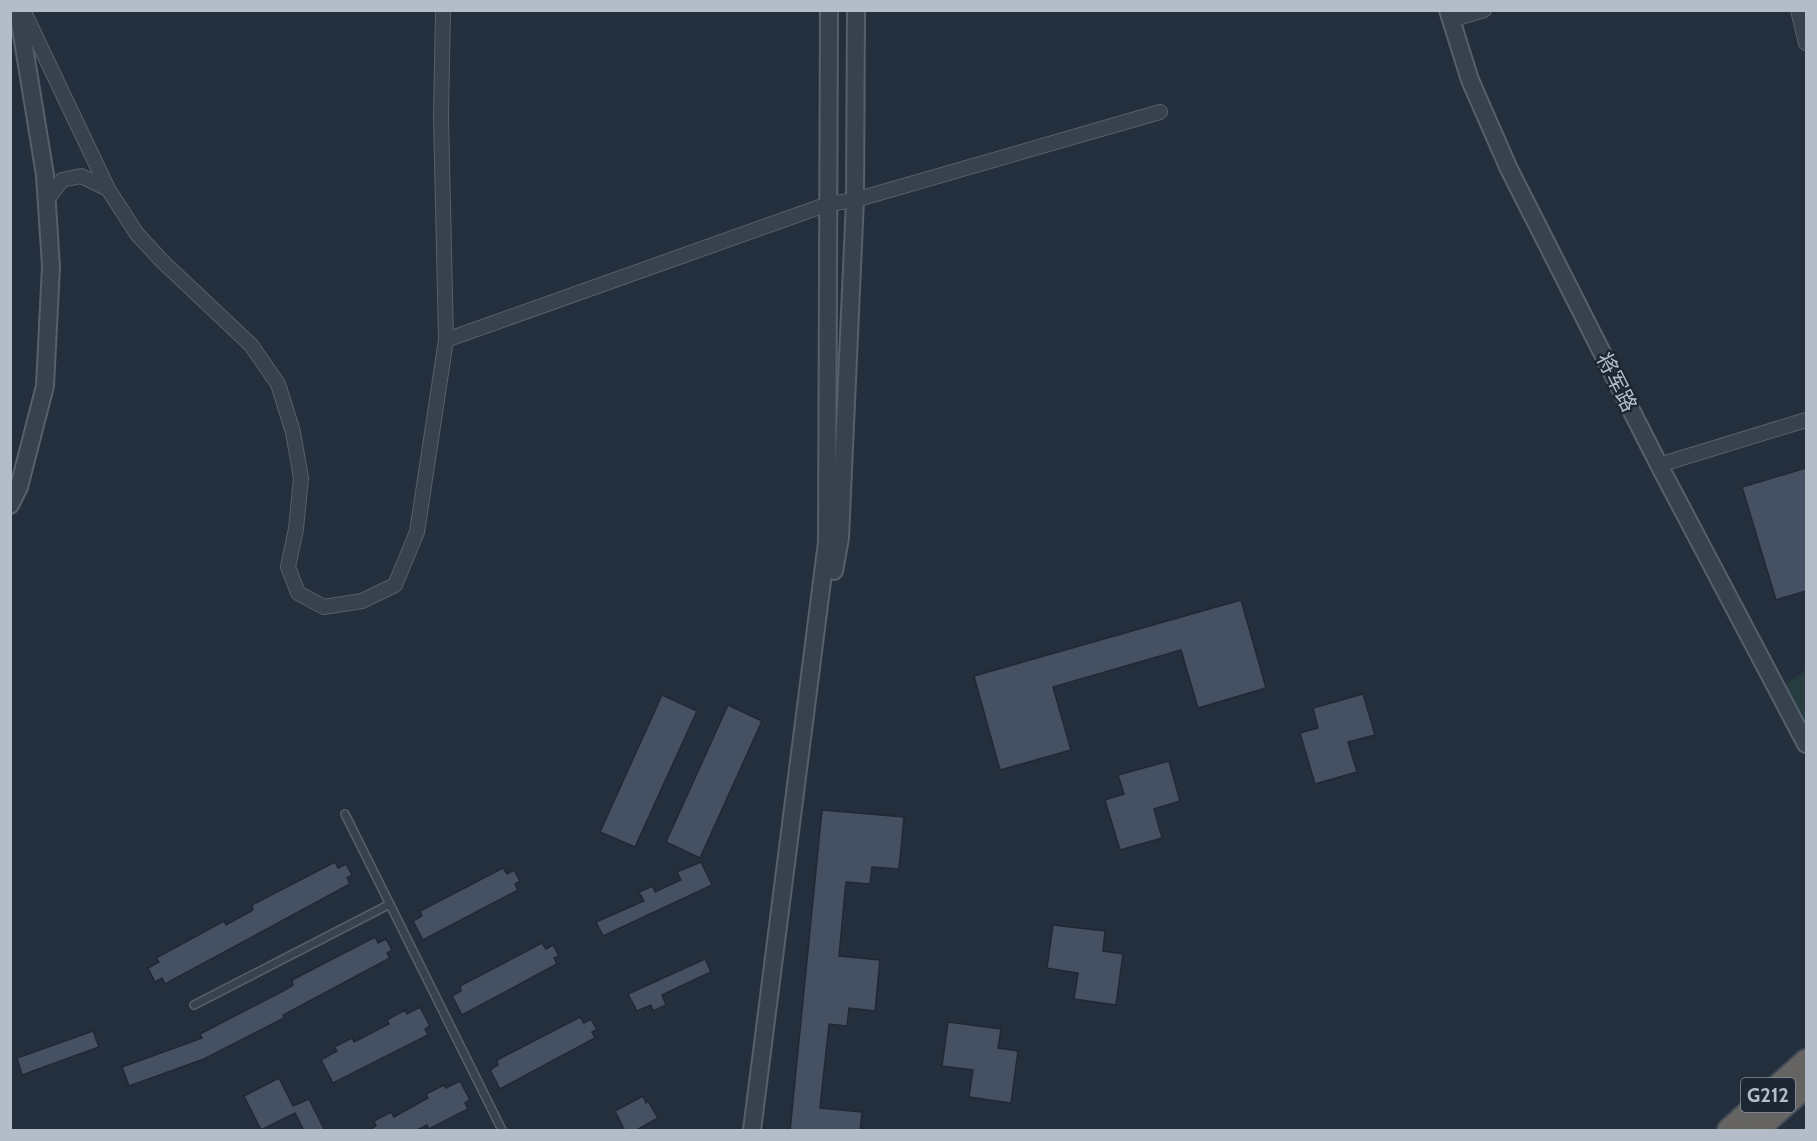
<svg xmlns="http://www.w3.org/2000/svg" width="1817" height="1141" viewBox="0 0 1817 1141" font-family="Cabin,'Noto Sans SC',sans-serif">
  <rect width="100%" height="100%" fill="#242f3e"/>
  <polygon fill="#263c3f" points="1806,670 1806,744 1778,690"/>
  <g fill="#455162" stroke="#1f2835" stroke-width="1.5">
    <polygon points="1806,468 1806,591 1776,600 1742,487"/>
    <polygon points="1241,600 1266,688 1198,708 1181,650 1053,687 1071,750 1000,770 974,676"/>
    <polygon points="1363,694 1375,735 1348,742 1357,772 1315,784 1300,733 1318,728 1313,708"/>
    <polygon points="662,695 697,711 635,847 600,832"/>
    <polygon points="728,705 762,721 700,858 666,842"/>
    <polygon points="1169,761 1180,801 1154,809 1162,838 1120,850 1105,800 1124,794 1118,775"/>
    <polygon points="822,810 904,817 899,869 872,867 870,884 846,882 839,956 880,960 875,1011 849,1008 847,1026 829,1024 820,1108 862,1112 860,1131 790,1131"/>
    <polygon points="335,862 338,868 346,864 352,875 347,878 350,884 165,984 162,978 155,982 148,968 159,962 156,958 224,921 226,925 253,910 252,905"/>
    <polygon points="701,862 712,885 603,936 596,922 644,901 639,892 653,886 655,892 681,880 677,872"/>
    <polygon points="503,868 507,874 514,870 520,881 515,884 518,890 423,940 413,921 422,916 420,911"/>
    <polygon points="1053,925 1105,931 1103,951 1123,954 1116,1005 1074,999 1078,973 1047,968"/>
    <polygon points="375,937 378,943 386,939 392,950 387,953 390,958 283,1015 284,1018 204,1059 129,1086 122,1067 202,1038 200,1034 285,990 293,985 292,980"/>
    <polygon points="542,943 546,949 553,945 559,956 554,958 557,964 462,1015 452,996 461,991 460,986"/>
    <polygon points="705,959 711,972 662,995 666,1005 653,1011 651,1005 637,1011 628,994"/>
    <polygon points="420,1007 430,1026 425,1029 428,1035 333,1083 321,1060 337,1051 334,1047 352,1038 354,1042 389,1024 387,1020 405,1010 407,1014"/>
    <polygon points="580,1017 584,1023 591,1019 597,1030 592,1032 595,1038 500,1089 490,1070 498,1065 497,1060"/>
    <polygon points="948,1022 1001,1029 998,1048 1018,1051 1011,1103 969,1097 973,1070 942,1066"/>
    <polygon points="93,1031 99,1047 22,1075 17,1058"/>
    <polygon points="279,1078 293,1106 309,1099 325,1131 304,1131 295,1113 261,1130 244,1096"/>
    <polygon points="460,1081 470,1100 465,1103 468,1109 429,1129 427,1125 415,1131 367,1131 376,1126 374,1121 391,1112 394,1117 428,1098 426,1094 444,1085 446,1088"/>
    <polygon points="643,1096 646,1103 648,1101 658,1118 635,1131 625,1131 615,1111"/>
  </g>
  <g fill="none" stroke-linecap="round" stroke-linejoin="round">
    <defs>
      <g id="service">
        <polyline points="345,814 502,1130"/>
        <polyline points="194,1005 390,904"/>
      </g>
      <g id="minor">
        <polyline points="23,10 108,189 137,234 163,262 251,345 278,384 293,432 301,478 296,529 288,567 298,593 324,607 362,601 395,585 417,532 446,340 441,116 443,10"/>
        <polyline points="1798,10 1806,43"/>
        <polyline points="1451,20 1484,10"/>
        <polyline points="47,200 62,180 81,176 108,189"/>
        <polyline points="446,340 828,204 855,200 1160,112"/>
        <polyline points="1659,465 1806,420"/>
      </g>
      <g id="tertiary">
        <polyline points="1448,10 1470,80 1509,169 1659,465 1806,744"/>
        <polyline points="10,505 19,487 45,386 51,266 45,175 18,10"/>
        <polyline points="834,571 840,538 855,200 856,10"/>
        <polyline points="752,1130 827,542 829,10"/>
      </g>
      <g id="trunk">
        <polyline points="1729,1130 1806,1061"/>
        <polyline points="1757,1130 1806,1086"/>
      </g>
    </defs>
    <use href="#service" stroke="#565f6c" stroke-width="10"/>
    <use href="#minor" stroke="#565f6c" stroke-width="16"/>
    <use href="#tertiary" stroke="#565f6c" stroke-width="20"/>
    <use href="#trunk" stroke="#434c59" stroke-width="26"/>
    <use href="#service" stroke="#38414e" stroke-width="7"/>
    <use href="#minor" stroke="#38414e" stroke-width="14"/>
    <use href="#tertiary" stroke="#38414e" stroke-width="16"/>
    <use href="#trunk" stroke="#656462" stroke-width="22"/>
  </g>
  <g text-anchor="middle" dominant-baseline="central" stroke-width="5" stroke-linejoin="round" paint-order="stroke">
    <rect fill="#1d2633" stroke="#878f9c" stroke-width="1.5" x="1741" y="1078" width="54" height="34" rx="4.5"/>
    <g font-size="20" font-weight="bold" fill="#b4bcc9">
      <text x="1768" y="1095">G212</text>
    </g>
    <g font-size="21" fill="#b4bcc9" stroke="#1d2633">
      <text transform="translate(1617 382) rotate(63)">将军路</text>
    </g>
  </g>
  <rect width="1817" height="1141" fill="none" stroke="#b4bcc9" stroke-width="24"/>
</svg>
